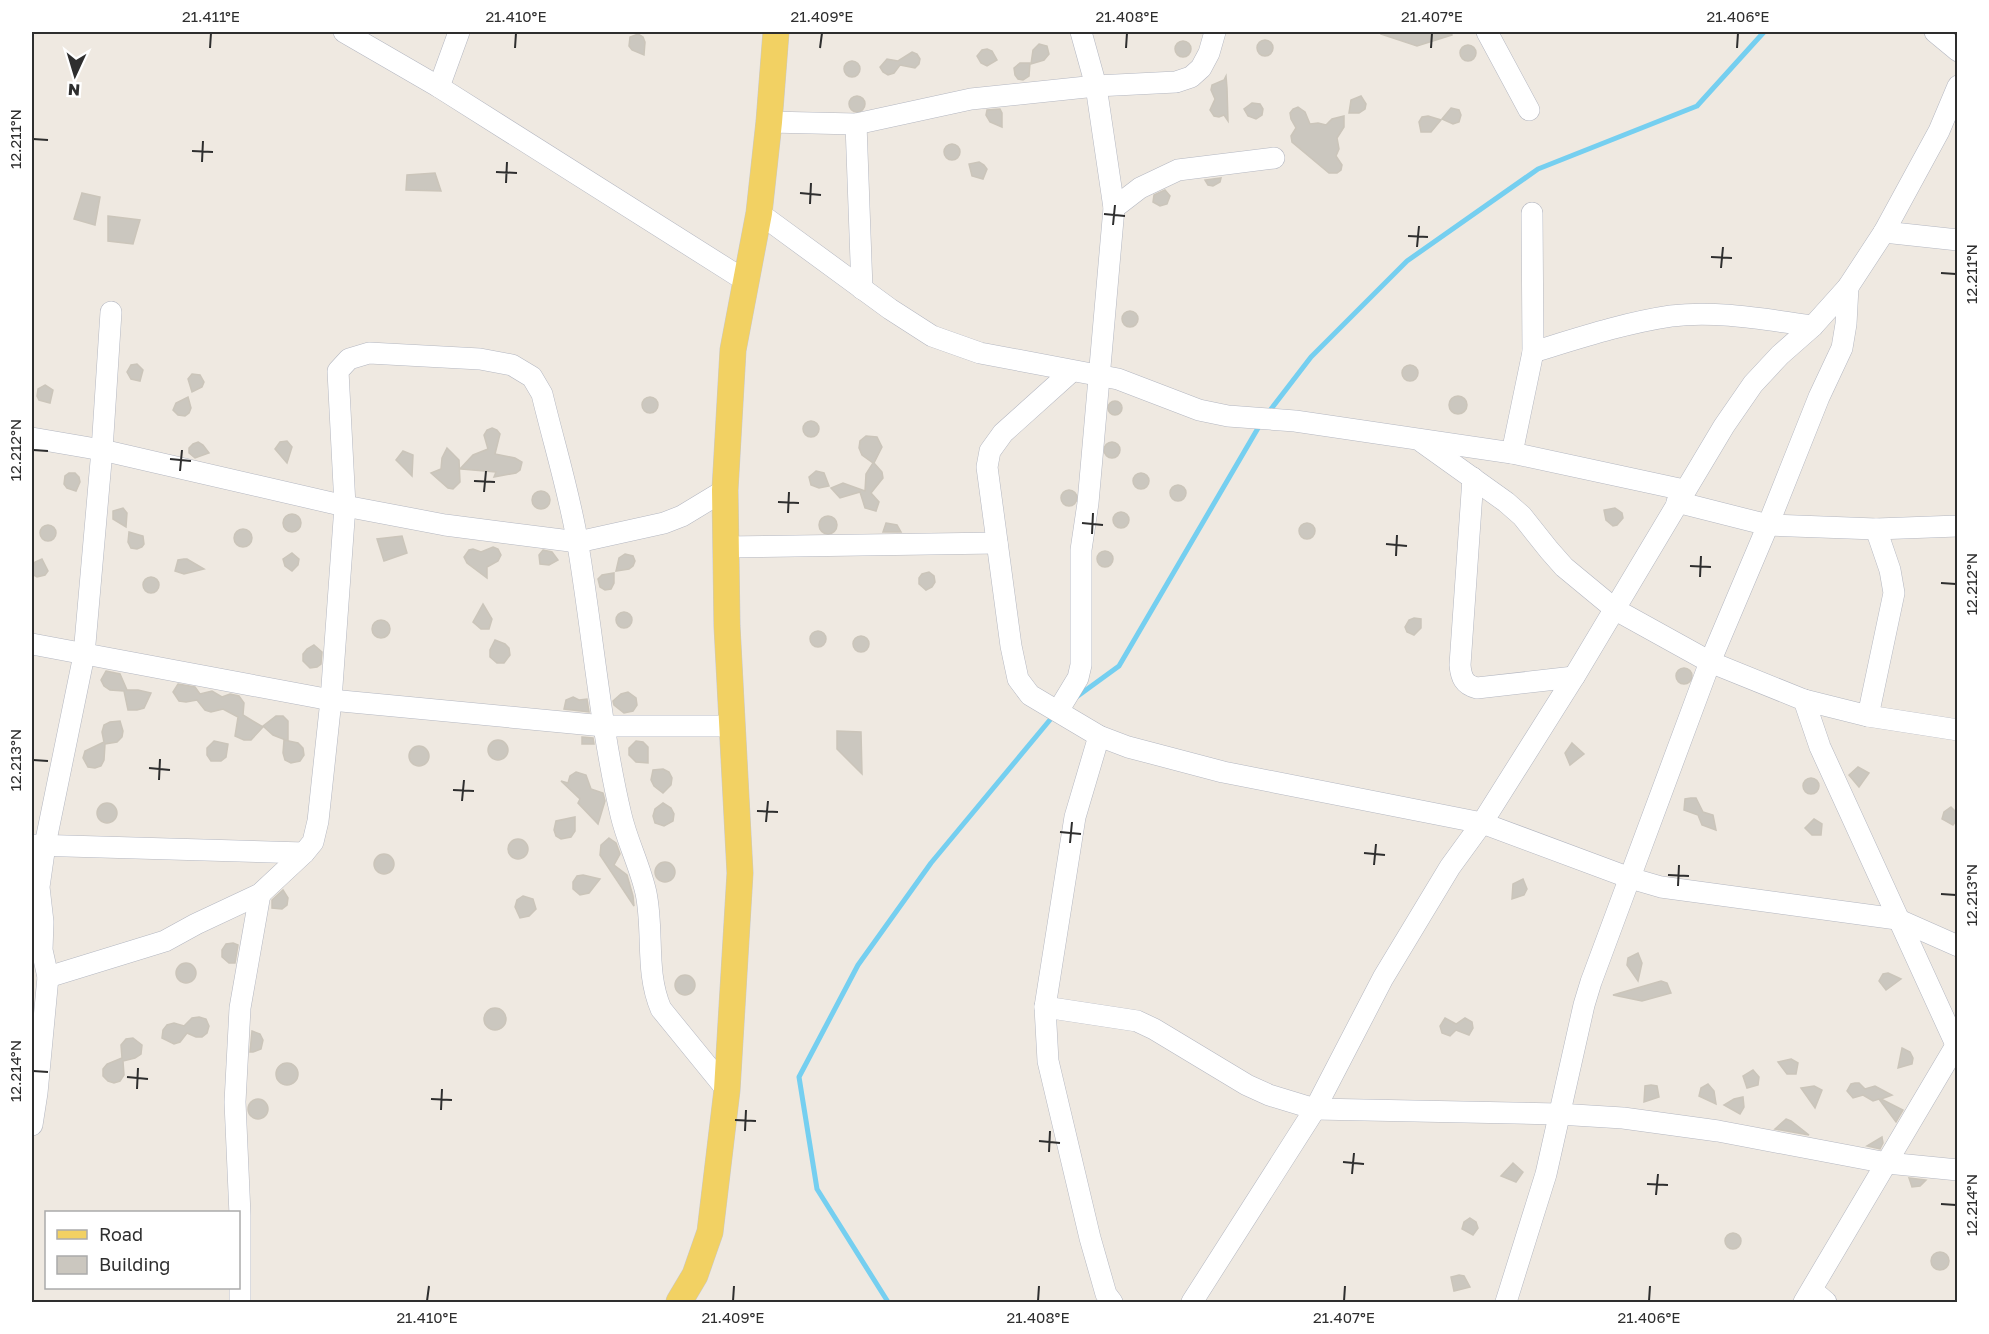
<svg xmlns="http://www.w3.org/2000/svg" width="1989" height="1334" viewBox="0 0 1989 1334" font-family="'Golos Text',sans-serif">
  <rect width="100%" height="100%" fill="#efe9e1"/>
  <g fill="none" stroke-linecap="round" stroke-linejoin="round">
    <g stroke="#75cff0" stroke-width="5">
      <polyline points="1268,413 1311,357 1407,261 1538,169 1697,106 1764,32"/>
      <polyline points="1075,698 1119,666 1261,423"/>
      <polyline points="888,1302 817,1189 799,1077 858,965 931,863 1054,715"/>
    </g>
  </g>
  <g fill="#cbc7bf" stroke="#cbc5ba" stroke-width="1.5">
    <polygon points="1382,32 1451,32 1452,35 1417,46 1381,34"/>
    <polygon points="638,34 643,37 645,42 644,55 632,50 629,46 630,37"/>
    <circle cx="1265" cy="48" r="8"/>
    <circle cx="1183" cy="49" r="8"/>
    <polygon points="1039,44 1047,46 1049,54 1044,60 1031,64 1033,50"/>
    <circle cx="1468" cy="53" r="8"/>
    <polygon points="987,49 992,51 997,60 987,66 981,63 977,56 982,50"/>
    <polygon points="912,52 917,54 920,59 919,64 915,68 900,65 894,73 888,75 883,72 880,67 887,59 898,61"/>
    <circle cx="852" cy="69" r="8"/>
    <polygon points="1020,63 1030,63 1029,76 1023,80 1018,79 1015,75 1014,68"/>
    <polygon points="1226,76 1227,88 1228,121 1224,115 1219,117 1214,116 1210,110 1215,99 1211,90 1212,85 1224,80"/>
    <polygon points="1361,96 1366,104 1365,109 1359,113 1349,113 1351,100"/>
    <circle cx="857" cy="104" r="8"/>
    <polygon points="1252,103 1260,104 1263,109 1262,115 1256,119 1248,116 1244,109"/>
    <polygon points="1298,107 1305,112 1310,124 1318,123 1326,125 1332,119 1344,116 1344,127 1337,138 1339,149 1336,156 1342,165 1341,170 1337,173 1329,173 1292,142 1291,136 1296,128 1291,119 1290,113 1293,109"/>
    <polygon points="1451,108 1459,110 1461,115 1459,122 1453,124 1442,119"/>
    <polygon points="1000,109 1002,113 1002,127 990,122 986,115 987,110"/>
    <polygon points="1428,116 1441,120 1431,132 1421,132 1419,122 1422,117"/>
    <circle cx="952" cy="152" r="8"/>
    <polygon points="979,162 984,165 987,169 983,179 972,176 969,164"/>
    <polygon points="435,173 441,191 406,190 407,175"/>
    <polygon points="1221,178 1220,182 1213,186 1208,185 1205,180"/>
    <polygon points="1165,190 1170,196 1167,204 1160,206 1153,202 1154,195"/>
    <polygon points="82,193 100,197 95,225 74,219"/>
    <polygon points="108,216 140,220 133,244 108,241"/>
    <circle cx="1130" cy="319" r="8"/>
    <polygon points="137,364 143,370 140,381 131,379 127,372 131,365"/>
    <circle cx="1410" cy="373" r="8"/>
    <polygon points="192,374 200,375 204,382 202,387 192,392 188,379"/>
    <polygon points="45,385 53,390 50,403 39,400 37,396 38,389"/>
    <circle cx="1458" cy="405" r="9"/>
    <circle cx="650" cy="405" r="8"/>
    <polygon points="188,397 191,408 189,413 185,416 178,415 173,410 176,403"/>
    <circle cx="1115" cy="408" r="7"/>
    <circle cx="811" cy="429" r="8"/>
    <polygon points="492,428 497,430 500,434 495,454 515,458 522,462 520,470 516,473 494,477 496,472 460,469 473,455 488,449 484,435 487,430"/>
    <polygon points="866,436 877,437 882,447 874,463 882,472 883,478 871,493 879,502 876,511 865,508 860,492 840,498 831,488 843,483 865,491 866,474 873,463 862,455 859,448 860,441"/>
    <polygon points="287,441 292,447 287,463 275,449 280,442"/>
    <polygon points="198,442 203,445 209,453 195,458 189,453 189,448 193,444"/>
    <circle cx="1112" cy="450" r="8"/>
    <polygon points="447,448 459,460 460,482 453,489 448,488 431,473 441,469 442,458"/>
    <polygon points="403,451 413,455 412,476 396,460"/>
    <polygon points="816,471 824,473 829,486 819,488 811,485 809,477"/>
    <circle cx="1141" cy="481" r="8"/>
    <polygon points="69,473 75,473 79,477 80,482 76,491 67,488 64,484 65,476"/>
    <circle cx="1178" cy="493" r="8"/>
    <circle cx="1069" cy="498" r="8"/>
    <circle cx="541" cy="500" r="9"/>
    <polygon points="123,508 127,513 126,527 113,519 113,511"/>
    <polygon points="1615,508 1622,513 1623,518 1617,525 1613,526 1606,520 1604,510"/>
    <circle cx="1121" cy="520" r="8"/>
    <circle cx="292" cy="523" r="9"/>
    <circle cx="828" cy="525" r="9"/>
    <polygon points="886,523 897,525 901,532 883,532"/>
    <circle cx="1307" cy="531" r="8"/>
    <circle cx="48" cy="533" r="8"/>
    <circle cx="243" cy="538" r="9"/>
    <polygon points="129,532 143,536 144,544 142,547 137,549 131,548 128,542"/>
    <polygon points="402,536 407,553 384,561 377,539"/>
    <polygon points="493,547 498,549 501,555 498,561 487,567 487,578 467,563 464,557 469,550 473,549 481,552"/>
    <polygon points="543,550 552,552 558,560 549,565 540,564 539,555"/>
    <circle cx="1105" cy="559" r="8"/>
    <polygon points="292,553 299,559 298,565 292,571 285,566 283,559"/>
    <polygon points="625,554 633,556 635,561 633,566 629,569 616,571 619,558"/>
    <polygon points="42,559 48,571 45,575 37,577 32,574 32,567 35,562"/>
    <polygon points="184,559 187,559 204,569 184,574 175,571 178,560"/>
    <polygon points="929,572 934,576 935,582 932,587 926,590 919,584 919,578 922,574"/>
    <polygon points="614,573 614,583 611,589 605,590 600,587 598,579 602,575"/>
    <circle cx="151" cy="585" r="8"/>
    <polygon points="483,604 492,619 489,629 481,629 473,622"/>
    <circle cx="624" cy="620" r="8"/>
    <polygon points="1414,618 1421,619 1421,628 1414,635 1407,632 1405,627 1409,620"/>
    <circle cx="381" cy="629" r="9"/>
    <circle cx="818" cy="639" r="8"/>
    <circle cx="861" cy="644" r="8"/>
    <polygon points="495,640 505,644 509,648 510,655 504,663 497,663 490,657 490,650"/>
    <polygon points="314,645 322,652 321,664 317,667 310,668 303,661 303,654 307,649"/>
    <circle cx="1684" cy="676" r="8"/>
    <polygon points="106,671 120,674 127,690 138,690 151,693 144,708 137,710 128,710 124,691 110,690 104,686 101,680"/>
    <polygon points="178,684 195,687 200,694 212,691 222,697 230,694 239,696 244,703 243,715 263,727 251,740 244,740 235,736 238,717 223,709 211,712 205,710 197,700 186,702 179,701 173,692"/>
    <polygon points="628,692 636,698 637,705 633,711 624,713 614,705 613,701 621,694"/>
    <polygon points="573,697 579,700 587,699 589,712 564,709 566,700"/>
    <polygon points="276,716 283,716 288,721 288,741 273,735 263,726"/>
    <polygon points="120,721 123,731 122,737 117,742 105,744 104,760 101,766 95,768 88,767 83,758 85,751 104,742 102,732 104,725 110,722"/>
    <polygon points="837,731 861,732 862,774 837,749"/>
    <polygon points="582,737 593,738 594,744 582,744"/>
    <circle cx="498" cy="750" r="10"/>
    <polygon points="284,740 298,743 303,748 304,755 300,761 291,763 285,760 283,753"/>
    <polygon points="214,741 228,744 226,757 221,761 211,761 207,755 207,748"/>
    <polygon points="636,741 643,742 648,747 648,763 636,762 629,755 629,748"/>
    <polygon points="1572,743 1584,754 1570,765 1565,753"/>
    <circle cx="419" cy="756" r="10"/>
    <polygon points="1858,767 1869,773 1859,787 1849,775"/>
    <polygon points="663,769 669,772 672,778 671,785 663,793 654,786 651,780 653,770"/>
    <polygon points="576,772 586,775 591,789 603,793 605,801 598,824 578,803 580,799 561,781 568,783 570,776"/>
    <circle cx="1811" cy="786" r="8"/>
    <polygon points="1691,798 1696,798 1703,812 1713,815 1716,830 1702,825 1698,815 1684,810 1685,799"/>
    <circle cx="107" cy="813" r="10"/>
    <polygon points="663,803 671,808 674,814 673,821 664,826 655,823 653,816 655,809"/>
    <polygon points="1951,807 1958,814 1958,818 1953,825 1942,819 1944,812"/>
    <polygon points="575,817 575,831 571,837 561,839 556,836 554,830 556,821"/>
    <polygon points="1814,819 1822,824 1821,835 1812,835 1805,828"/>
    <polygon points="609,838 616,843 620,854 614,865 627,875 633,896 634,906 600,855 601,845"/>
    <circle cx="518" cy="849" r="10"/>
    <circle cx="384" cy="864" r="10"/>
    <circle cx="665" cy="872" r="10"/>
    <polygon points="583,875 600,879 589,893 580,895 573,889 573,882 577,876"/>
    <polygon points="1523,879 1527,889 1524,895 1512,899 1513,884"/>
    <polygon points="283,890 288,898 287,905 282,909 272,908 272,900"/>
    <polygon points="523,896 533,899 536,909 529,916 520,918 515,907 517,900"/>
    <polygon points="233,943 238,945 235,963 229,963 222,957 222,950 226,944"/>
    <polygon points="1638,953 1642,963 1638,981 1627,965 1628,958"/>
    <circle cx="186" cy="973" r="10"/>
    <polygon points="1888,973 1901,979 1886,990 1879,981 1883,974"/>
    <circle cx="685" cy="985" r="10"/>
    <polygon points="1661,981 1667,983 1671,993 1642,1001 1613,995"/>
    <circle cx="495" cy="1019" r="11"/>
    <polygon points="199,1017 206,1019 209,1026 207,1033 202,1037 196,1037 187,1033 180,1042 174,1044 162,1038 163,1030 167,1025 174,1023 184,1026 192,1018"/>
    <polygon points="1445,1018 1456,1024 1465,1018 1472,1022 1473,1028 1469,1035 1456,1030 1450,1036 1442,1033 1440,1026"/>
    <polygon points="252,1031 260,1034 263,1040 261,1049 253,1052 250,1052"/>
    <polygon points="133,1038 142,1045 141,1054 135,1058 123,1061 124,1075 120,1081 114,1083 108,1081 103,1076 103,1069 107,1064 122,1058 121,1045 126,1039"/>
    <polygon points="1902,1048 1910,1052 1913,1058 1912,1064 1898,1068"/>
    <polygon points="1791,1059 1798,1063 1796,1074 1787,1074 1778,1062"/>
    <circle cx="287" cy="1074" r="11"/>
    <polygon points="1753,1070 1759,1077 1758,1085 1747,1088 1743,1076"/>
    <polygon points="1855,1083 1859,1083 1865,1089 1875,1086 1892,1095 1881,1099 1903,1110 1896,1122 1879,1099 1873,1101 1863,1095 1853,1098 1847,1091 1851,1084"/>
    <polygon points="1708,1084 1714,1091 1716,1104 1699,1096 1701,1088"/>
    <polygon points="1651,1085 1657,1086 1659,1097 1644,1102 1645,1086"/>
    <polygon points="1814,1086 1822,1090 1815,1108 1801,1088"/>
    <polygon points="1743,1097 1744,1107 1740,1114 1724,1105 1734,1099"/>
    <circle cx="258" cy="1109" r="10"/>
    <polygon points="1786,1119 1791,1121 1809,1135 1775,1129"/>
    <polygon points="1882,1137 1883,1143 1880,1149 1867,1146"/>
    <polygon points="1513,1163 1523,1172 1516,1182 1501,1176"/>
    <polygon points="1909,1178 1926,1180 1920,1186 1912,1187"/>
    <polygon points="1470,1218 1476,1222 1478,1228 1473,1235 1462,1229 1464,1222"/>
    <circle cx="1733" cy="1241" r="8"/>
    <circle cx="1940" cy="1261" r="9"/>
    <polygon points="1459,1275 1464,1276 1470,1287 1454,1291 1451,1277"/>
  </g>
  <g fill="none" stroke-linecap="round" stroke-linejoin="round">
    <defs>
      <g id="minor">
        <polyline points="344,32 439,87 746,281"/>
        <polyline points="1487,32 1529,110"/>
        <polyline points="1935,32 1958,51"/>
        <polyline points="439,87 459,32"/>
        <polyline points="769,122 856,124 971,99 1096,86 1176,82 1191,77 1201,68 1209,53 1215,32"/>
        <polyline points="856,124 862,289"/>
        <polyline points="1114,208 1140,188 1178,170 1274,158"/>
        <polyline points="759,213 890,309 932,336 980,353 1118,379 1199,410 1228,416 1295,421 1512,453 1684,490"/>
        <polyline points="1884,232 1958,240"/>
        <path d="M1533 352C1579 338 1624 323 1671 316 1718 310 1767 320 1813 326"/>
        <polyline points="1072,371 1003,433 990,451 987,467 1011,646 1018,679 1030,695 1099,736 1128,747 1223,772 1482,823 1630,878 1661,887 1897,919 1958,946"/>
        <polyline points="32,438 102,450 345,506 445,525 578,542 664,523 682,516 725,490"/>
        <polyline points="1422,442 1506,502 1522,516 1549,550 1564,567 1616,610 1710,662 1804,700 1820,747 1958,1049"/>
        <polyline points="1512,453 1533,352 1532,213"/>
        <path d="M1473 478 1460 665C1461 677 1464 685 1477 688L1574 677"/>
        <polyline points="1677,502 1768,525 1876,529 1958,526"/>
        <polyline points="724,547 997,543"/>
        <polyline points="32,644 331,700 604,726 732,726"/>
        <polyline points="1804,700 1868,716 1958,730"/>
        <polyline points="1058,711 1078,678 1081,665 1081,550 1088,503 1114,208 1096,86 1081,32"/>
        <polyline points="1868,716 1894,593 1890,570 1876,529"/>
        <polyline points="1099,736 1075,817 1045,1007 1048,1061 1090,1238 1106,1294 1112,1302"/>
        <polyline points="32,845 304,853"/>
        <path d="M48 977 165 941 196 924 260 894 304 853 313 842 318 821 331 700 345 506 338 371 349 359 369 353 480 359 512 365 532 377 542 394C554 444 570 495 578 545 593 635 600 726 621 815 627 841 640 866 646 893 654 932 645 972 661 1009L727 1090"/>
        <polyline points="1045,1007 1137,1021 1154,1029 1247,1085 1269,1095 1315,1109 1558,1114 1623,1118 1718,1131 1887,1163 1958,1170"/>
        <polyline points="32,1125 37,1093 48,977 42,950 43,922 39,887 45,845 84,655 102,450 111,312"/>
        <polyline points="1812,1290 1826,1302"/>
        <polyline points="240,1302 240,1215 235,1102 240,1008 260,894"/>
        <polyline points="1192,1302 1315,1109 1383,978 1450,867 1482,823 1574,677 1724,426 1753,384 1780,355 1813,326 1848,287 1884,232 1939,131 1958,86"/>
        <polyline points="1506,1302 1546,1174 1584,1005 1591,982 1710,662 1768,525 1819,397 1842,348 1846,324 1848,287"/>
        <polyline points="1804,1302 1958,1042"/>
      </g>
      <polyline id="major" points="679,1302 695,1275 710,1232 727,1090 740,873 727,626 725,490 733,350 759,213 769,122 776,32"/>
    </defs>
    <use href="#minor" stroke="#b4b7c1" stroke-width="22"/>
    <use href="#major" stroke="#c9c9c9" stroke-width="27"/>
    <use href="#minor" stroke="#fff" stroke-width="21"/>
    <use href="#major" stroke="#f2d163" stroke-width="26"/>
  </g>
  <path fill="none" stroke="#2e2e2e" stroke-width="2" d="M210 48 211 33M515 48 516 33M820 48 822 33M1126 48 1127 33M1431 48 1432 33M1737 48 1738 33M33 139 48 140M192 151 213 152M202 162 203 141M496 172 517 173M506 183 507 162M800 193 821 195M810 204 811 183M1104 214 1125 216M1113 225 1115 205M1408 236 1428 237M1417 247 1419 226M1711 257 1732 258M1721 268 1723 247M1941 273 1956 274M33 450 48 451M170 459 191 461M180 471 182 450M474 481 495 482M484 492 486 471M778 502 799 503M788 513 789 492M1082 523 1103 525M1092 534 1093 513M1386 544 1407 546M1396 556 1397 535M1690 566 1711 567M1700 577 1701 556M1941 583 1956 584M33 760 48 761M149 768 170 770M159 780 160 759M453 790 474 791M462 801 464 780M757 811 778 812M766 822 768 801M1060 832 1081 834M1070 843 1072 822M1364 853 1385 855M1374 865 1376 844M1668 875 1689 876M1678 886 1679 865M1941 894 1956 895M33 1071 48 1072M127 1077 148 1079M137 1089 138 1068M431 1099 452 1100M441 1110 442 1089M735 1120 756 1121M745 1131 746 1110M1039 1141 1060 1143M1049 1152 1050 1131M1343 1162 1364 1164M1352 1174 1354 1153M1647 1184 1668 1185M1656 1195 1658 1174M1941 1204 1956 1205M427 1301 429 1286M733 1301 734 1286M1038 1301 1039 1286M1344 1301 1345 1286M1649 1301 1650 1286"/>
  <rect width="1989" height="1334" fill="none" stroke="#ffffff" stroke-width="66"/>
  <rect x="45" y="1211" width="195" height="78" fill="#ffffff" stroke="#ababab" stroke-width="1.5"/>
  <rect x="57" y="1230" width="30" height="9" fill="#f2d163" stroke="#ababab" stroke-width="1.5"/>
  <text x="99" y="1241" font-size="18" fill="#2e2e2e">Road</text>
  <rect x="57" y="1256" width="30" height="18" fill="#cbc7bf" stroke="#ababab" stroke-width="1.5"/>
  <text x="99" y="1271" font-size="18" fill="#2e2e2e">Building</text>
  <g transform="translate(75 75) rotate(184)" stroke="#ffffff" stroke-width="4.5" paint-order="stroke">
  <path d="M0-4.5L10 22L0 15L-10 22Z" fill="#2e2e2e"/>
  <text y="-9" font-size="16" font-weight="bold" text-anchor="middle" fill="#2e2e2e">N</text>
  </g>
  <rect x="33" y="33" width="1923" height="1268" fill="none" stroke="#2e2e2e" stroke-width="2"/>
  <g font-size="15" text-anchor="middle" fill="#2e2e2e">
    <text x="211" y="22">21.411°E</text>
    <text x="516" y="22">21.410°E</text>
    <text x="822" y="22">21.409°E</text>
    <text x="1127" y="22">21.408°E</text>
    <text x="1432" y="22">21.407°E</text>
    <text x="1738" y="22">21.406°E</text>
    <text transform="translate(16 139) rotate(-90)" y="5">12.211°N</text>
    <text transform="translate(1972 274) rotate(-90)" y="5">12.211°N</text>
    <text transform="translate(16 450) rotate(-90)" y="5">12.212°N</text>
    <text transform="translate(1972 584) rotate(-90)" y="5">12.212°N</text>
    <text transform="translate(16 760) rotate(-90)" y="5">12.213°N</text>
    <text transform="translate(1972 895) rotate(-90)" y="5">12.213°N</text>
    <text transform="translate(16 1071) rotate(-90)" y="5">12.214°N</text>
    <text transform="translate(1972 1205) rotate(-90)" y="5">12.214°N</text>
    <text x="427" y="1323">21.410°E</text>
    <text x="733" y="1323">21.409°E</text>
    <text x="1038" y="1323">21.408°E</text>
    <text x="1344" y="1323">21.407°E</text>
    <text x="1649" y="1323">21.406°E</text>
  </g>
</svg>
